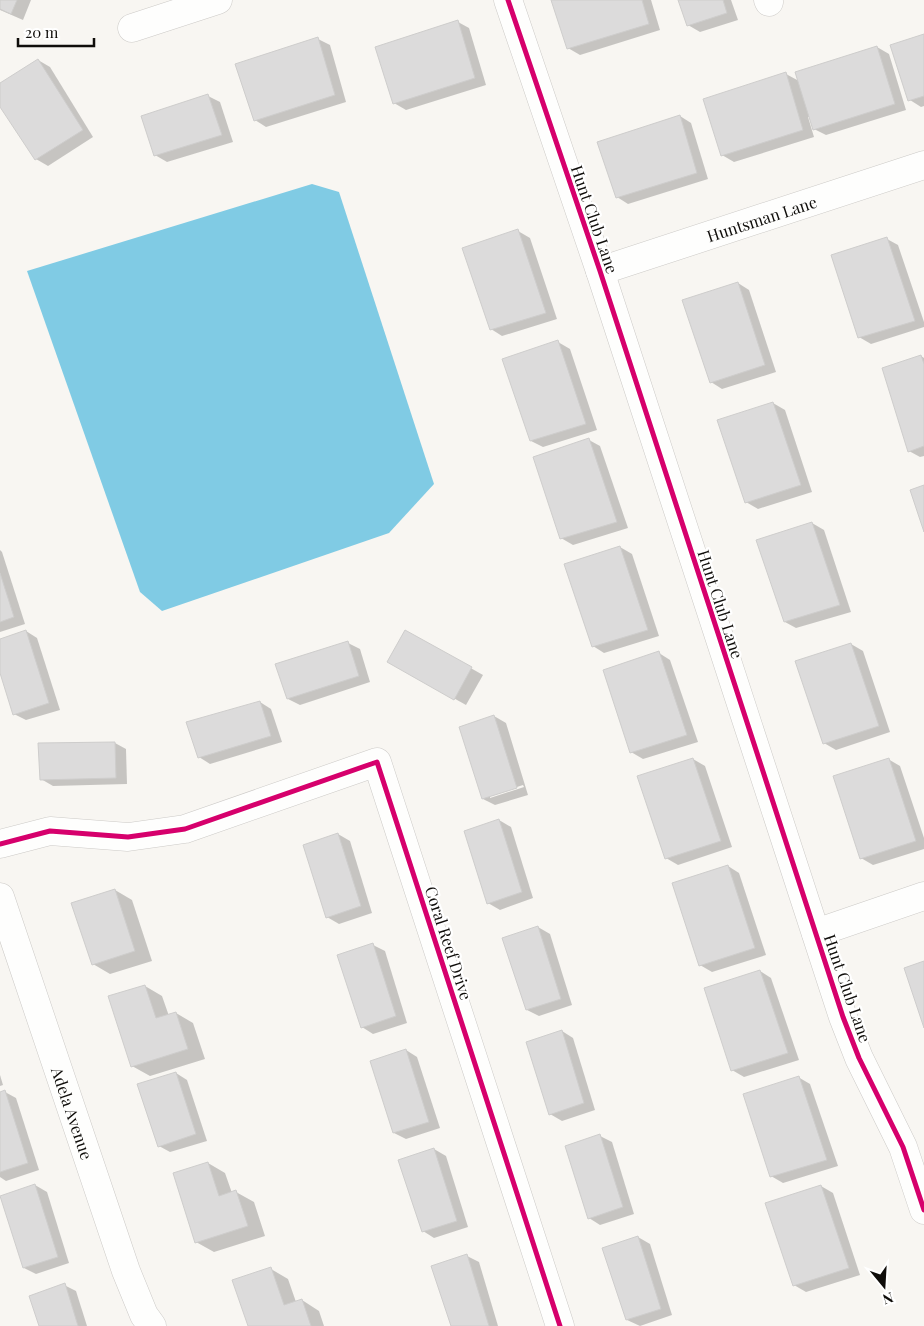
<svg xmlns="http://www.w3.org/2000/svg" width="924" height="1326" viewBox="0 0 924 1326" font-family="'Playfair Display',serif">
  <rect width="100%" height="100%" fill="#f8f6f2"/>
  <polygon fill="#80cbe4" points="312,184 339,192 434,484 389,533 162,611 140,592 27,271"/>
  <g fill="#0003" fill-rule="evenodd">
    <polygon points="0,0 31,0 23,20 0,10"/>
    <polygon points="553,0 651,0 660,30 580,55 568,48"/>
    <polygon points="680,0 731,0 738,20 700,32 688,25"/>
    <polygon points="458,22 469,28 486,85 406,110 394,103"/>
    <polygon points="924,35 924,106 921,107 910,100"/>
    <polygon points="318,39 330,45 346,102 266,127 255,120"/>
    <polygon points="877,47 889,54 906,110 826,135 814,129 810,117 808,117 814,137 734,162 722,155 786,74 799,81"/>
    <polygon points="38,60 50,67 93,137 48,166 36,159 0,104 0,84"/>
    <polygon points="208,96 220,102 233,142 167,162 155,155"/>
    <polygon points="680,116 691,123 708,179 628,204 617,197"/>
    <polygon points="518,231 530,238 557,319 502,336 491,329"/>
    <polygon points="887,239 898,245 924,322 924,327 871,344 859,337"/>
    <polygon points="738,283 749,290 776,372 722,389 711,382"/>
    <polygon points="558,342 570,349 597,430 543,447 531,441"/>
    <polygon points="921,356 924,358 924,456 920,457 909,451"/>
    <polygon points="773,403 785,410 812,492 758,509 746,502"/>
    <polygon points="589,440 600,446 628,528 573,545 561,538"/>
    <polygon points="812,523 824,530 851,612 796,628 785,622"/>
    <polygon points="620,547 632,554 659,636 604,653 593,646"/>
    <polygon points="0,550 2,552 25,624 0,632"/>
    <polygon points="26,631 37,638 60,710 26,720 14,714 0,668 0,640"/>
    <polygon points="405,631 483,675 466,705 389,662"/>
    <polygon points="348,643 360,649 370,682 300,705 288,699"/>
    <polygon points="851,644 863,651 890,732 836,750 824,743"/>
    <polygon points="659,653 670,660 698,742 643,759 631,752"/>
    <polygon points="260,702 271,709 282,742 210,764 199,757"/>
    <path d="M494 716 506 723 528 795 495 805 483 799 460 728ZM523 785 524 787 490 798V796Z"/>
    <polygon points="115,743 126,749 127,784 53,786 41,779"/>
    <polygon points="693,759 705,766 732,847 678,865 666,858"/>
    <polygon points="888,759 900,766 924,838 924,849 873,865 861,858"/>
    <polygon points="499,820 511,827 533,898 500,910 488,903"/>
    <polygon points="338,834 350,841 372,913 339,924 327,917"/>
    <polygon points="728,866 739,873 766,955 712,972 700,965"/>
    <polygon points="115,890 132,900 152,961 110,974 93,964"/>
    <polygon points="538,927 550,934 572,1005 539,1016 527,1010"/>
    <polygon points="373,945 385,951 407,1023 373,1034 362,1027"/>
    <polygon points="760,971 771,978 799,1060 744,1077 732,1070"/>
    <polygon points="145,986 162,996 169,1016 176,1013 193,1023 205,1059 150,1076 132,1066"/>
    <polygon points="562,1031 573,1038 595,1110 562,1121 550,1114"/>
    <polygon points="406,1050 417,1057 440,1128 406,1139 394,1133 372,1062"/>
    <polygon points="176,1073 187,1080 207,1141 170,1152 159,1146"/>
    <polygon points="0,1075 3,1085 0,1086"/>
    <polygon points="798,1077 810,1084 838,1166 783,1183 771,1176"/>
    <polygon points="5,1092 16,1098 39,1170 6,1181 0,1177 0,1094"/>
    <polygon points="600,1136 612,1142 634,1214 600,1225 589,1218"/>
    <polygon points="434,1149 446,1156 468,1227 434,1238 423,1231"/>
    <polygon points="208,1163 225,1173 232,1193 236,1192 254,1202 265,1236 214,1252 196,1242"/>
    <polygon points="35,1185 47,1192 69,1263 36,1274 24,1268"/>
    <polygon points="821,1186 833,1193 860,1275 806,1292 794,1285"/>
    <polygon points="638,1237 650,1244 672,1315 640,1326 627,1320"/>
    <polygon points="467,1256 479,1262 498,1326 452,1326"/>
    <polygon points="271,1269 288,1279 296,1302 302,1300 319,1311 324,1326 249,1326"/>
    <polygon points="64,1285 76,1291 87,1326 40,1326"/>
  </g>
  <g fill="#dcdbdb" stroke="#cecdcc">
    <polygon points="0,0 17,0 11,14 0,9"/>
    <polygon points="551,0 642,0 649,24 567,49"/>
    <polygon points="678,0 723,0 727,13 687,26"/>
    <polygon points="458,20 475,78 393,104 375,47"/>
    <polygon points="924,34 924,96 908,101 890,45"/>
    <polygon points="318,37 335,95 254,121 235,64"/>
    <polygon points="877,46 895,104 813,130 795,72"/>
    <polygon points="38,59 83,130 35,160 0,107 0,83"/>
    <polygon points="786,72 803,130 721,156 703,99"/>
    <polygon points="208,94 222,135 154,156 141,116"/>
    <polygon points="680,115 697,173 616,198 597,142"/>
    <polygon points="518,229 546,313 490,330 462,248"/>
    <polygon points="887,237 915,321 858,338 831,255"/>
    <polygon points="738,282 765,365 710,383 682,300"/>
    <polygon points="558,340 586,424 530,441 502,359"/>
    <polygon points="921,355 924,364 924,446 908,452 882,368"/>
    <polygon points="773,402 801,485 745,503 717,420"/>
    <polygon points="589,438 617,522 560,539 533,457"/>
    <polygon points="924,485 924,532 910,490"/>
    <polygon points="812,522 840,605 784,622 756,540"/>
    <polygon points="620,546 648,630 592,647 564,564"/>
    <polygon points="0,573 14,617 0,622"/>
    <polygon points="26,630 49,703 13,715 0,673 0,639"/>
    <polygon points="405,630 472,667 454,700 387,662"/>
    <polygon points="348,641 359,676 287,699 275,664"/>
    <polygon points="851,643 879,726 823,744 795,661"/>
    <polygon points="659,651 687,735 630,753 603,670"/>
    <polygon points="260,701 271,736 198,758 186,722"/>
    <polygon points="494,715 517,788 482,799 459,727"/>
    <polygon points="115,742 116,778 40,780 38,743"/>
    <polygon points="693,758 721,841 665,859 637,776"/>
    <polygon points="889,758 916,841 860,859 833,776"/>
    <polygon points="499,819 522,892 487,904 464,831"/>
    <polygon points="338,833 361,906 326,918 303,845"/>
    <polygon points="728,865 755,948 699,966 672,883"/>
    <polygon points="115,889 135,951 92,965 71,903"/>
    <polygon points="538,926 561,999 526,1010 502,938"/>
    <polygon points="373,943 396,1016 361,1028 337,955"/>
    <polygon points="924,961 924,1028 904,968"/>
    <polygon points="760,970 788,1053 731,1071 704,988"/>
    <polygon points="145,985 156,1018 176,1012 188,1049 131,1067 108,996"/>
    <polygon points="562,1030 584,1103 549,1115 526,1042"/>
    <polygon points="406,1049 429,1122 393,1133 370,1061"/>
    <polygon points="176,1072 196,1134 158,1147 137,1084"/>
    <polygon points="799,1076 827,1160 770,1177 743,1094"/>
    <polygon points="5,1090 28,1163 0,1172 0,1092"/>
    <polygon points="600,1134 623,1207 588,1219 565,1146"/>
    <polygon points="434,1148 457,1221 422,1232 398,1160"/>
    <polygon points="208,1162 219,1196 236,1190 248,1226 195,1243 173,1173"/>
    <polygon points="35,1184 58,1257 23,1268 0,1196"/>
    <polygon points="821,1185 849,1268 793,1286 765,1203"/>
    <polygon points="638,1236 661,1309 626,1320 602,1248"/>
    <polygon points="467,1254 489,1326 451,1326 431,1266"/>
    <polygon points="271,1267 284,1305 302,1299 311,1326 248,1326 232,1280"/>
    <polygon points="65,1283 78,1326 39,1326 29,1296"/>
  </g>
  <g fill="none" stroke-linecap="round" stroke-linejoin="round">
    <defs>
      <g id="minor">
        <polyline points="508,0 600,271 843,1017 859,1058 903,1147 924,1210"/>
        <polyline points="768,0 769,2"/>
        <polyline points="132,28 218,0"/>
        <path id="s1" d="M600 271 924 165"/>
        <polyline points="0,844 50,831 128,837 185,829 377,762 560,1326"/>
        <path id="s2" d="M0 897 126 1271 144 1315 152 1326"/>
        <polyline points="816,933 924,896"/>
      </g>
    </defs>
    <use href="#minor" stroke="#cccac7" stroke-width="29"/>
    <use href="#minor" stroke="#fefefd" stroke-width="28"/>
    <defs>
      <g id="cycleway">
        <polyline points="508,0 600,271 843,1017 859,1058 903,1147 924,1210"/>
        <polyline points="0,844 50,831 128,837 185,829 377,762 560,1326"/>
      </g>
    </defs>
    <use href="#cycleway" stroke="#fff" stroke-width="8"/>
    <use href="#cycleway" stroke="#d6006c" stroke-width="5"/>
  </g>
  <g text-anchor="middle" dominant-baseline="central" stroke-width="4.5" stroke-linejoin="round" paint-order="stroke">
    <g font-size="16" fill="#0f0d0a" stroke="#fff">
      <text stroke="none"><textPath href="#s1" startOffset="170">Huntsman Lane</textPath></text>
      <text transform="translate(595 219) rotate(71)">Hunt Club Lane</text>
      <text transform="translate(721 604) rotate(72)">Hunt Club Lane</text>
      <text transform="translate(449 943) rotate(72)">Coral Reef Drive</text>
      <text transform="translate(848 988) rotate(71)">Hunt Club Lane</text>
      <text stroke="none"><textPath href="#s2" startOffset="228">Adela Avenue</textPath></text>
    </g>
  </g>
  <g transform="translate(884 1286) rotate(162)" stroke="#ffffff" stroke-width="4" paint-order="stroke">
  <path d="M0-4L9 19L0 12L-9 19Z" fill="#0f0d0a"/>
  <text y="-8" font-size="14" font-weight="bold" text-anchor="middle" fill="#0f0d0a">N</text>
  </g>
  <path d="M18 38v8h76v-8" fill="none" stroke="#0f0d0a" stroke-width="2.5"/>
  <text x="25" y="38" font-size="15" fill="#0f0d0a" stroke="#ffffff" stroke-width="4" paint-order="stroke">20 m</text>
</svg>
